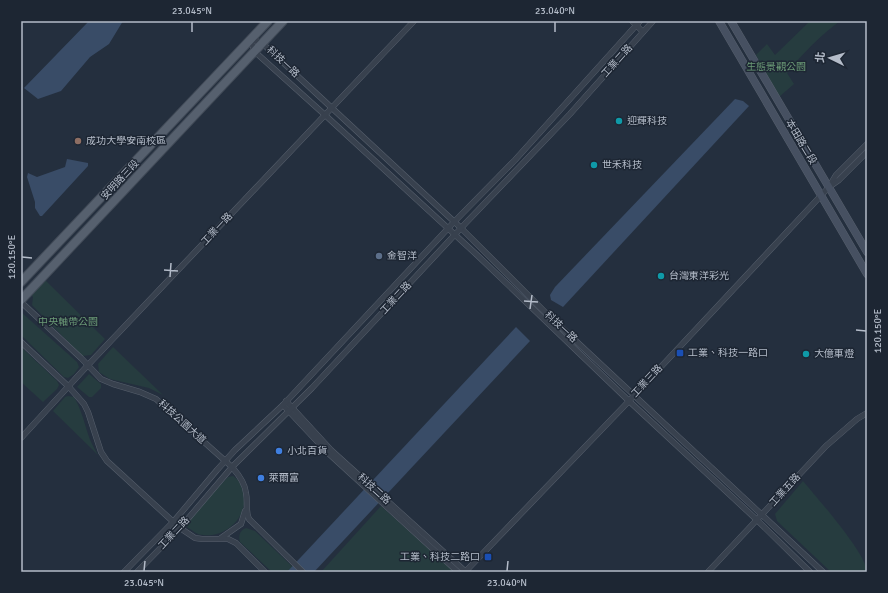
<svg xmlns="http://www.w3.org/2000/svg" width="888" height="593" viewBox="0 0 888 593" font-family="Signika,'Noto Sans TC',sans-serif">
  <rect width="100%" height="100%" fill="#242f3e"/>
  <g fill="#263c3f">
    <path d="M810 21H840C820 36 802 54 787 73L794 84 779 97 756 55 767 44 775 55Z"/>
    <polygon points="45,280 105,339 91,355 82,356 32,305 33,297 31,295"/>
    <polygon points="21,312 77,362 79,367 74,374 68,378 64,377 21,335"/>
    <polygon points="21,347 57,381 59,385 57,389 43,402 21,382"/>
    <polygon points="113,347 163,395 149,388 110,379 99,372 98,364"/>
    <polygon points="89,374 101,384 101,388 92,397 89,397 77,387"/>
    <path d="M68 396 74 397C81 409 84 421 88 434 90 441 94 448 98 455L53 411 65 397Z"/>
    <path d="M233 476C238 479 240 483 242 488 243 493 244 498 244 504 242 522 222 538 203 535 197 535 192 530 187 527L186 524 188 520 228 477Z"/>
    <path d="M803 481C817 498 867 554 867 572H831L777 521 775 514Z"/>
    <polygon points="381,506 452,570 452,572 321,572"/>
    <path d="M246 528 255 531 298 572H272L240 542C238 536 240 530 246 528Z"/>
  </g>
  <g fill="#394c67">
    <polygon points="89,21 123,21 109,44 90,57 61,91 38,99 24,88"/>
    <polygon points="735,99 743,101 749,106 563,307 551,300 550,295 555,287"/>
    <polygon points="67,159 88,163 88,166 42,216 40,216 35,208 35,202 27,177 28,173 37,177 65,167"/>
    <polygon points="516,327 530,341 314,572 287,572"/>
  </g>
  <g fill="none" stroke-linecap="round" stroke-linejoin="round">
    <defs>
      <g id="street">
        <polyline points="632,21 643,32"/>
        <polyline points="251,39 262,43 461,228 546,313 823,572"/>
        <polyline points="251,39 254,51 325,115 477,255 629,401 757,520 810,572"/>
        <polyline points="830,185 836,175 867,144"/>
        <path d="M21 302 81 358 101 379 113 384 140 392 156 399 232 467C239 475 245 483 246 493 248 502 245 510 249 519L303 572"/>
        <polyline points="21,342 69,387 84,404 88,412 101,452 107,461 180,528 195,538 202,539 228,539 236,543 265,572"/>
        <polyline points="286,401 331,450 466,572"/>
        <polyline points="283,405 328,453 458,572"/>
        <polyline points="21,438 88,365 414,21"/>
        <polyline points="221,538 241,524 245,511"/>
        <polyline points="124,572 174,521 217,470 235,450 283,405 454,222 515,160 640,21"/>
        <polyline points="137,572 180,528 232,467 312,388 461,228 570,114 653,21"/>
        <polyline points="465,572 629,401 829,187 839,180 867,152"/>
        <polyline points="708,572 826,446 857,419 867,413"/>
      </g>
      <g id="secondary">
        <polyline points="719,21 867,274"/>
        <polyline points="731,21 867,252"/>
      </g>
      <g id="primary">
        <polyline points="21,282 268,21"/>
        <polyline points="21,300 283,21"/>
      </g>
    </defs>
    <use href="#street" stroke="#565f6c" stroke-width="6"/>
    <use href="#secondary" stroke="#565f6c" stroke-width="8"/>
    <use href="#primary" stroke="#414a57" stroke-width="10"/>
    <use href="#street" stroke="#38414e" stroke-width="5"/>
    <use href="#secondary" stroke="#465061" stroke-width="7"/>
    <use href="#primary" stroke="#56606e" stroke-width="8"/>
  </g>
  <path fill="none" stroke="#b4bcc9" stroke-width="1.5" d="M192 32V22M555 32V22M22 257 32 258M164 270 178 271M170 277 171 263M524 301 538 302M530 309 532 295M856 330 866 331M144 571 145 561M507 571 508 561"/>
  <g fill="#0f9aa8" stroke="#1d2633" stroke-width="1.5">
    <circle cx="619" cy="121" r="4"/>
    <circle cx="594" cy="165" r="4"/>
    <circle cx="661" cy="276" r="4"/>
    <circle cx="806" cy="354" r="4"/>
  </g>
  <circle fill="#8d6e63" stroke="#1d2633" stroke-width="1.5" cx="78" cy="141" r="4"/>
  <circle fill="#5c6f8a" stroke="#1d2633" stroke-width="1.5" cx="379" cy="256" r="4"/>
  <g fill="#1a4fb4" stroke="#1d2633" stroke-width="1.5">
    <rect x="676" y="349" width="8" height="8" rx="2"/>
    <rect x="484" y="553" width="8" height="8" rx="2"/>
  </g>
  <g fill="#3f7fe0" stroke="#1d2633" stroke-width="1.5">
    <circle cx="279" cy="451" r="4"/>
    <circle cx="261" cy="478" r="4"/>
  </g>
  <g text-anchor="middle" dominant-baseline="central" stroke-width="3" stroke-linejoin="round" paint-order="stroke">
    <g font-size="10" fill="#b4bcc9" stroke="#1d2633">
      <text transform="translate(617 61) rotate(-48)">工業二路</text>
      <text transform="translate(283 62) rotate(43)">科技一路</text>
      <text transform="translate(801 142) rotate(59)">本田路二段</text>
      <text transform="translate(120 180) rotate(-47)">安明路三段</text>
      <text transform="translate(217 229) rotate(-47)">工業一路</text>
      <text transform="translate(396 298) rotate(-47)">工業二路</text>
      <text transform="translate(561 327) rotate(43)">科技一路</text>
      <text transform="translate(647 381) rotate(-47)">工業三路</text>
      <text transform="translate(182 422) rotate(42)">科技公園大道</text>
      <text transform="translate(374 489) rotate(42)">科技二路</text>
      <text transform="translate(785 490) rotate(-48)">工業五路</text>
      <text transform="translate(174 533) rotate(-47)">工業二路</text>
    </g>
    <g font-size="10" fill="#6b9a76" stroke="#1d2633">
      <text x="776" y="67">生態景觀公園</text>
      <text x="68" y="322">中央軸帶公園</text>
    </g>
    <g font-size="10" fill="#b4bcc9" stroke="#1d2633" text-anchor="start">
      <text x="627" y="121">迎輝科技</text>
      <text x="86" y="141">成功大學安南校區</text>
      <text x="602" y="165">世禾科技</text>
      <text x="387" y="256">金智洋</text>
      <text x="669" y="276">台灣東洋彩光</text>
      <text x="688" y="353">工業、科技一路口</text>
      <text x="814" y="354">大億車燈</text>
      <text x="287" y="451">小北百貨</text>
      <text x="269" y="478">萊爾富</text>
      <text x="480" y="557" text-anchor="end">工業、科技二路口</text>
    </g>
  </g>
  <rect width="888" height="593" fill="none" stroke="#1d2633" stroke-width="44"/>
  <g transform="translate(830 58) rotate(275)" stroke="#1d2633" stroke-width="3" paint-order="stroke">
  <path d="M0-3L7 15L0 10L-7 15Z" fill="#b4bcc9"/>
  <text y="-6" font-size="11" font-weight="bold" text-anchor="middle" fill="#b4bcc9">北</text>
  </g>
  <rect x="22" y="22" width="844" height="549" fill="none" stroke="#b4bcc9" stroke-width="1.5"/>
  <g font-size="10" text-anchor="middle" fill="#b4bcc9">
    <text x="192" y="14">23.045°N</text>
    <text x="555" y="14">23.040°N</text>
    <text transform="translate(11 257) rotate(-90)" y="4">120.150°E</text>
    <text transform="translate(877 331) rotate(-90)" y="4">120.150°E</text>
    <text x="144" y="586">23.045°N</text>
    <text x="507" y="586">23.040°N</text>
  </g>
</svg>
